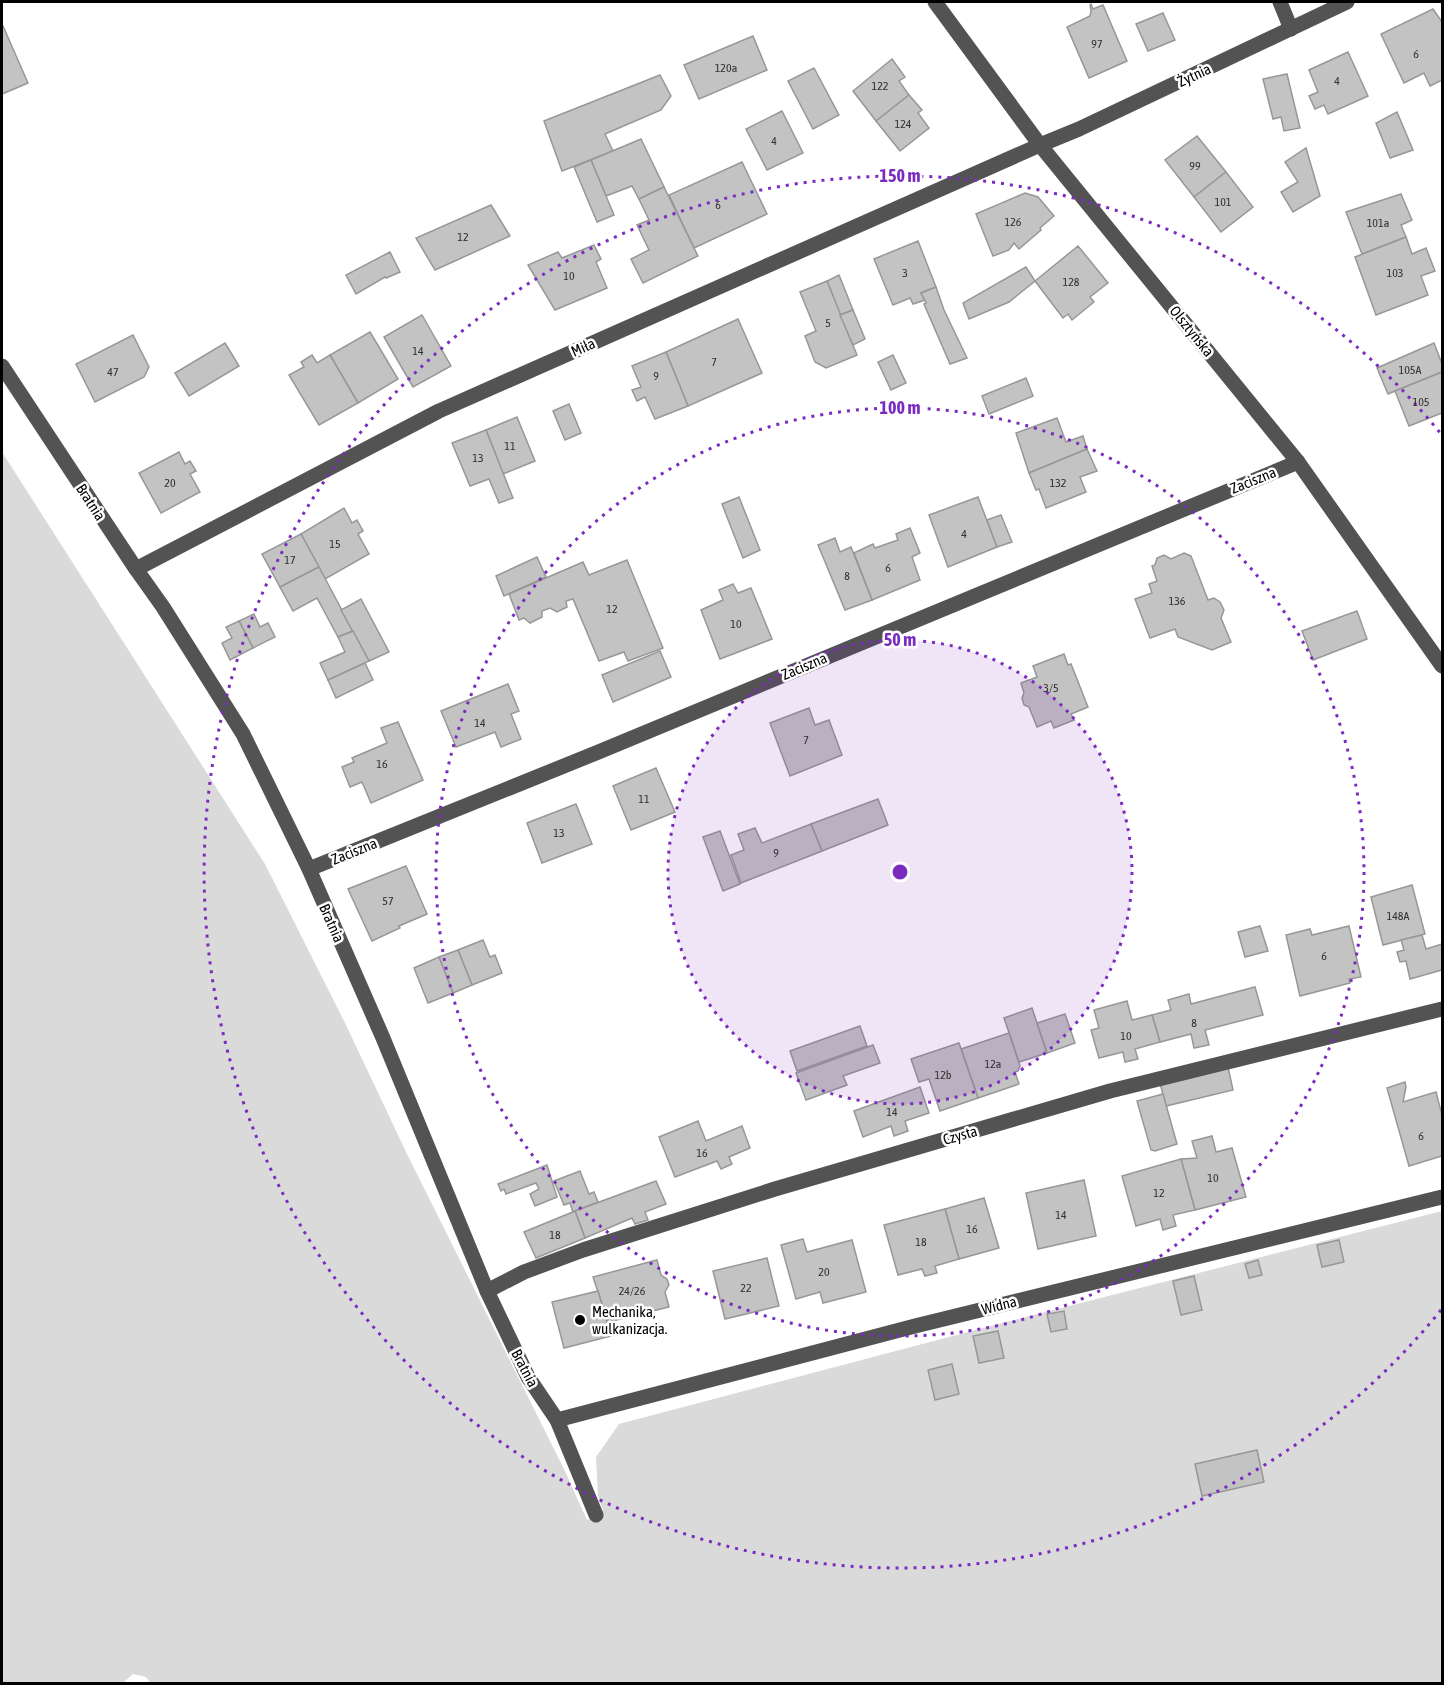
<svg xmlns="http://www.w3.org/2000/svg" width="1444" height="1685" viewBox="0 0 1444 1685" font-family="'Asap Condensed',sans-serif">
  <rect width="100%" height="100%" fill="#fff"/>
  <polygon fill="#dadada" points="2,452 265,864 345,1023 407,1154 564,1469 587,1520 603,1510 598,1497 596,1457 619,1424 983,1328 1442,1211 1442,1683 151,1684 146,1677 133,1674 123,1683 2,1683"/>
  <g fill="#c3c3c3" stroke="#979797" stroke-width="1.5">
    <polygon points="1091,4 1093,9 1103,5 1127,61 1089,78 1067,27 1090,16 1091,11 1090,5"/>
    <polygon points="1433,9 1442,22 1442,80 1430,86 1424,73 1404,83 1381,34"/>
    <polygon points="1163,13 1175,40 1148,51 1136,24"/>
    <polygon points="2,26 3,26 28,83 2,94"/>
    <polygon points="753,36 767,70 699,99 684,65"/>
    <polygon points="1348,52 1368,96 1328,114 1324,105 1315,109 1309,96 1318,92 1309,70"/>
    <polygon points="892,59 905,77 899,81 909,95 876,121 853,91"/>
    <polygon points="814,68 839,115 813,129 788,81"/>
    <polygon points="1287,74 1300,128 1284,131 1281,117 1273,119 1263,79"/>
    <polygon points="660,75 671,96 661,110 605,134 613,151 562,171 544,121"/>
    <polygon points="909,95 922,110 918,113 929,128 900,151 876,121"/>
    <polygon points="782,111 803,153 767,170 746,129"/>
    <polygon points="1397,112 1413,150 1390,158 1376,123"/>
    <polygon points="1197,136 1226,172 1194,197 1165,160"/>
    <polygon points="641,139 664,187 639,199 632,186 606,196 591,160"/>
    <polygon points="1306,148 1320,196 1293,212 1281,192 1298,182 1285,162"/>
    <polygon points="591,160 614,215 597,222 574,167"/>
    <polygon points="742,162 767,214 694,248 669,195"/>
    <polygon points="1226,172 1253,207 1221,232 1194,197"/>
    <polygon points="664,187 698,256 643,283 631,259 649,250 637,225 649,220 639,199"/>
    <polygon points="1025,193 1038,197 1054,216 1040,228 1041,230 1019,249 1014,243 1009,250 993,256 976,214"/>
    <polygon points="1401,194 1412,220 1401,225 1406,237 1362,254 1346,212"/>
    <polygon points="491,205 510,236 435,270 416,238"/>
    <polygon points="1406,237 1412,254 1426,248 1435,271 1421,276 1428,295 1376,315 1355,257"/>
    <polygon points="918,241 936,287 921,293 925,300 913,304 910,298 893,305 874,259"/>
    <polygon points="594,245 601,259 596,262 607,288 555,310 528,265 558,252 562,258"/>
    <polygon points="1078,246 1108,283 1090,297 1094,302 1072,320 1068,314 1063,318 1035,281"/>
    <polygon points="390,252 400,272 386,278 385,277 356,294 346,275"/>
    <polygon points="1026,267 1035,281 1009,302 969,319 963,303"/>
    <polygon points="839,275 853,310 840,315 827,281"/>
    <polygon points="827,281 857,355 826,368 815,362 805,336 816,331 800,292"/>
    <polygon points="936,287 944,310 967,358 950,364 924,304 926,303 921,293"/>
    <polygon points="853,310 865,339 853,345 840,315"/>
    <polygon points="422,315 451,366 413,387 384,337"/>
    <polygon points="738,319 762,373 688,406 666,352"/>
    <polygon points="370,332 398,379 358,403 330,355"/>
    <polygon points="133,335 149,367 144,377 95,402 76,364"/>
    <polygon points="225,343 239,366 189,396 175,373"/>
    <polygon points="1434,343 1442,364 1442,372 1388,394 1377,368"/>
    <polygon points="666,352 688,406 655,419 645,397 637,401 632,390 641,387 632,366"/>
    <polygon points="312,355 317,363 330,355 358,403 319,425 289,375 304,367 301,362"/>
    <polygon points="893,355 906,383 891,390 878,362"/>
    <polygon points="1442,372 1442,413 1409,426 1395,391"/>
    <polygon points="1026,378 1033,396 989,414 982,396"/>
    <polygon points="569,404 581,433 565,440 553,411"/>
    <polygon points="517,417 535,461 503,474 486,430"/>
    <polygon points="1057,418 1066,442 1083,436 1087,449 1029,473 1016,433"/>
    <polygon points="486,430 513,498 499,503 489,479 470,486 452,443"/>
    <polygon points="1087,449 1097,471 1080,477 1086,492 1046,508 1039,489 1036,490 1029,473"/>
    <polygon points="179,452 185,464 190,461 196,471 190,474 200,492 161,513 139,473"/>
    <polygon points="739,497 760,550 743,558 722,504"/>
    <polygon points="978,497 997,547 948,567 929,515"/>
    <polygon points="344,508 352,523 357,520 363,531 358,534 369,554 325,579 301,534"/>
    <polygon points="1001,515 1012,542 997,547 987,520"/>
    <polygon points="910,528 920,553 912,557 920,580 872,600 854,553 873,544 875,548 898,540 896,534"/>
    <polygon points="301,534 319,567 280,587 262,554"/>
    <polygon points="835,538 840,552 851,547 872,600 845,610 818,545"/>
    <polygon points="1184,553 1191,556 1208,600 1214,598 1220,602 1224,610 1221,618 1231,642 1212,650 1178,637 1175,629 1150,638 1135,599 1152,593 1149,584 1157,581 1152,566 1155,565 1157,558 1164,555 1171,559"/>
    <polygon points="537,557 546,577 504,596 496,576"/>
    <polygon points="627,560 663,648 628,661 624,652 599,661 573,599 566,601 567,607 557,612 550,608 542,611 542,617 530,623 524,618 519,620 509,594 583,562 589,575"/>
    <polygon points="319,567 353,631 338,637 317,598 293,611 280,587"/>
    <polygon points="733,584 738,593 751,588 772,639 720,659 701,610 723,600 719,590"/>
    <polygon points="361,599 389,652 369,661 341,610"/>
    <polygon points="1357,611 1367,639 1313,660 1302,631"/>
    <polygon points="254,614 260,627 268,623 275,637 253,648 239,621"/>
    <polygon points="239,621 253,648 230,660 222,643 232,638 226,627"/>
    <polygon points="353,631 369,661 328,680 320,663 345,652 338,637"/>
    <polygon points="660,651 671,677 613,702 602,675"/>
    <polygon points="1064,654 1068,665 1071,664 1088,707 1071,714 1074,720 1054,728 1051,721 1037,727 1029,707 1024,705 1022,698 1024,693 1021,683 1037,677 1033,666"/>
    <polygon points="365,663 373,680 336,698 328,680"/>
    <polygon points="508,684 519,711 511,714 521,739 501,747 495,732 456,747 441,711"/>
    <polygon points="809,708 815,725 829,720 842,755 790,776 770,723"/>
    <polygon points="398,722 423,780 371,803 362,782 350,787 342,767 354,762 352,758 387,743 381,728"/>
    <polygon points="656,768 675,812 631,830 613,786"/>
    <polygon points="878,799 888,825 822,851 811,824"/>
    <polygon points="576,804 592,844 542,863 527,823"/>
    <polygon points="811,824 822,851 741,883 731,855 744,850 738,834 755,828 762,843"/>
    <polygon points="720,831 740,884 723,891 703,837"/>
    <polygon points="406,866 427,914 399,926 400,928 372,941 348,889"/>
    <polygon points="1412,885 1425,934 1383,945 1371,897"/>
    <polygon points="1260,926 1268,951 1245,957 1238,932"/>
    <polygon points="1349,926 1361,977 1349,979 1350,983 1300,996 1286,935 1310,929 1312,935"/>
    <polygon points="1422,935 1426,949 1442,944 1442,970 1410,979 1406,961 1400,962 1397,952 1404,950 1401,940"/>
    <polygon points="483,940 490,957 495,955 502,973 472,985 458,950"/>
    <polygon points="458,950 472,985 453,993 439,957"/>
    <polygon points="439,957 453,993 428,1003 414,968"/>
    <polygon points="1255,987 1263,1015 1205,1030 1209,1045 1194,1048 1191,1034 1160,1042 1152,1015 1171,1010 1168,1000 1189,994 1191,1004"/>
    <polygon points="1127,1001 1132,1020 1152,1015 1160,1042 1135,1049 1138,1059 1125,1062 1123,1052 1099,1058 1091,1030 1099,1028 1094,1010"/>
    <polygon points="1032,1008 1047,1053 1019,1062 1004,1018"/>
    <polygon points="1065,1014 1075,1043 1047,1053 1037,1023"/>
    <polygon points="860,1026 867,1046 797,1071 790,1051"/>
    <polygon points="1009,1033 1020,1066 1018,1071 1015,1072 1019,1084 978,1098 961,1049"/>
    <polygon points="959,1043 978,1098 940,1111 929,1079 919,1082 911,1059"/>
    <polygon points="873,1045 880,1063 843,1076 847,1085 806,1100 796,1073"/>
    <polygon points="1228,1067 1233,1090 1166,1106 1160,1083"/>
    <polygon points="1405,1082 1406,1087 1403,1102 1436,1092 1442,1115 1442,1156 1409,1166 1387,1088"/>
    <polygon points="920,1087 929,1113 905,1121 908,1131 894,1136 891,1126 863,1137 854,1111"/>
    <polygon points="1163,1094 1177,1144 1155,1151 1151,1150 1137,1101"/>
    <polygon points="698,1121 706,1141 742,1126 750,1148 729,1157 732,1164 721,1169 717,1161 675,1177 659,1137"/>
    <polygon points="1212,1136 1216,1152 1232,1148 1246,1197 1195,1210 1181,1159 1197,1158 1192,1141"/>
    <polygon points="1181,1159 1195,1210 1173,1215 1176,1226 1163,1230 1160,1219 1136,1226 1122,1176"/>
    <polygon points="547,1165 557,1197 535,1206 530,1194 539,1189 536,1183 506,1194 504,1189 501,1191 498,1184"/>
    <polygon points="580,1171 589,1194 594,1192 598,1202 573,1212 570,1203 564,1205 554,1181"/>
    <polygon points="1084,1180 1096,1236 1038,1249 1026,1193"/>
    <polygon points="656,1181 666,1204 645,1212 648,1220 635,1224 632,1218 585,1238 575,1211"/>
    <polygon points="984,1198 999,1248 959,1259 945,1209"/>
    <polygon points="945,1209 959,1259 935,1266 937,1273 925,1276 922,1269 898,1275 884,1225"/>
    <polygon points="575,1211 585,1238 536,1258 524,1232"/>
    <polygon points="803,1239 807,1252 852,1240 866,1292 823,1303 820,1292 796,1299 781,1245"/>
    <polygon points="1339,1240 1344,1262 1322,1267 1317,1245"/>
    <polygon points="767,1258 779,1306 725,1319 713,1271"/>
    <polygon points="657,1260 661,1275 667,1279 669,1285 665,1292 669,1307 608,1322 593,1277"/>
    <polygon points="1258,1260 1262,1275 1249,1278 1245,1264"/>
    <polygon points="1194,1276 1202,1310 1181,1315 1173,1281"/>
    <polygon points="598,1291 611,1336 564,1348 552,1302"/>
    <polygon points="1064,1311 1067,1329 1051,1332 1047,1314"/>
    <polygon points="998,1331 1004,1358 979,1363 973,1336"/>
    <polygon points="952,1364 959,1394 935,1400 928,1370"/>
    <polygon points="1257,1450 1264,1482 1202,1496 1195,1464"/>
  </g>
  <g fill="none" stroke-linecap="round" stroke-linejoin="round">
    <g stroke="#535353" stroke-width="15">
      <polyline points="935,2 1040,145 1298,462 1442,666"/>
      <polyline points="1280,2 1291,29"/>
      <polyline points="2,366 136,569 163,607 243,734 309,869 383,1038 487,1291 528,1377 557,1420 596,1515"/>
      <polyline points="136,569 439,411 1040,145 1079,129 1347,2"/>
      <polyline points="309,869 596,753 1298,462"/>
      <polyline points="487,1291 524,1272 583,1250 775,1189 1110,1091 1442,1009"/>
      <polyline points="557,1420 915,1326 1442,1197"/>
    </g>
  </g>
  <circle cx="900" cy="872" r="232" fill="#7b2cbf" fill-opacity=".12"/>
  <g fill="none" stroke="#7b2cbf" stroke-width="3" stroke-dasharray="3 6">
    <circle cx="900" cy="872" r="232"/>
    <circle cx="900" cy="872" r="464"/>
    <path d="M1441 1310A696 696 0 1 1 1441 434"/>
  </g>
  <circle fill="#000" stroke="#fff" stroke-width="2" cx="580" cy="1320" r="6"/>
  <g text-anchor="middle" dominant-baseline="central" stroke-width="5" stroke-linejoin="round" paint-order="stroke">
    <g font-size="12" fill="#313131">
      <text x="1097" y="44">97</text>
      <text x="1416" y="54">6</text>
      <text x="726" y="68">120a</text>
      <text x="1337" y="81">4</text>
      <text x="880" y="86">122</text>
      <text x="903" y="124">124</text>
      <text x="774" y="141">4</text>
      <text x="1195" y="166">99</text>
      <text x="1223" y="202">101</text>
      <text x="718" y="205">6</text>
      <text x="1013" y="222">126</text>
      <text x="1378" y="223">101a</text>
      <text x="463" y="237">12</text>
      <text x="905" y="273">3</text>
      <text x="1395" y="273">103</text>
      <text x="569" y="276">10</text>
      <text x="1071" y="282">128</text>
      <text x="828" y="323">5</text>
      <text x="418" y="351">14</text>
      <text x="714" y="362">7</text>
      <text x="1410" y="370">105A</text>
      <text x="113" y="372">47</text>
      <text x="656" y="376">9</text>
      <text x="1421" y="402">105</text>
      <text x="510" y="446">11</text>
      <text x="478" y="458">13</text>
      <text x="170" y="483">20</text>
      <text x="1058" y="483">132</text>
      <text x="964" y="534">4</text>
      <text x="335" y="544">15</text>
      <text x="290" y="560">17</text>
      <text x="888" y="568">6</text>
      <text x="847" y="576">8</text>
      <text x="1177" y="601">136</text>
      <text x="612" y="609">12</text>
      <text x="736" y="624">10</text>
      <text x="1051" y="688">3/5</text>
      <text x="480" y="723">14</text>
      <text x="806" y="740">7</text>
      <text x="382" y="764">16</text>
      <text x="644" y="799">11</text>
      <text x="559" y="833">13</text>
      <text x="776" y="853">9</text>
      <text x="388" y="901">57</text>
      <text x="1398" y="916">148A</text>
      <text x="1324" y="956">6</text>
      <text x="1194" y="1023">8</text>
      <text x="1126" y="1036">10</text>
      <text x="993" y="1064">12a</text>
      <text x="943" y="1075">12b</text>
      <text x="892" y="1112">14</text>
      <text x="1421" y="1136">6</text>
      <text x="702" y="1153">16</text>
      <text x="1213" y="1178">10</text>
      <text x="1159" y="1193">12</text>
      <text x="1061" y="1215">14</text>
      <text x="972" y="1229">16</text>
      <text x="555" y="1235">18</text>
      <text x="921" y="1242">18</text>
      <text x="824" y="1272">20</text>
      <text x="746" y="1288">22</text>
      <text x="632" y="1291">24/26</text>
    </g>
    <g font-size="15" fill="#000" stroke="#fff">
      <text transform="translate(1194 75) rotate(-25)">Żytnia</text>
      <text transform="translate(1192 331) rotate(51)">Olsztyńska</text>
      <text transform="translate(583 347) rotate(-24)">Miła</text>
      <text transform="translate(1253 480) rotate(-22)">Zaciszna</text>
      <text transform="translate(91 502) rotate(57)">Bratnia</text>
      <text transform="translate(804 666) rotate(-23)">Zaciszna</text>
      <text transform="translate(354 851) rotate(-22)">Zaciszna</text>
      <text transform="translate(332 923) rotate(66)">Bratnia</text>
      <text transform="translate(960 1135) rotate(-16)">Czysta</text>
      <text transform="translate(999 1305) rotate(-14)">Widna</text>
      <text transform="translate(525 1368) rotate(62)">Bratnia</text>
    </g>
    <g font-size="15" fill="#000" stroke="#fff" text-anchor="start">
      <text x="592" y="1311">Mechanika,<tspan x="592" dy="17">wulkanizacja.</tspan></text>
    </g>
  </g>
  <circle cx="900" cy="872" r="9" fill="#7b2cbf" stroke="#fff" stroke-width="3"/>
  <g font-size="18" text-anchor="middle" font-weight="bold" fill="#7b2cbf" stroke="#fff" stroke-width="5" stroke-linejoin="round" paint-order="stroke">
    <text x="900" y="182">150 m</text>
    <text x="900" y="414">100 m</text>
    <text x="900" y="646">50 m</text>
  </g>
  <rect width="1444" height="1685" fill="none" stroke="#000000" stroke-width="6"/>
</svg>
